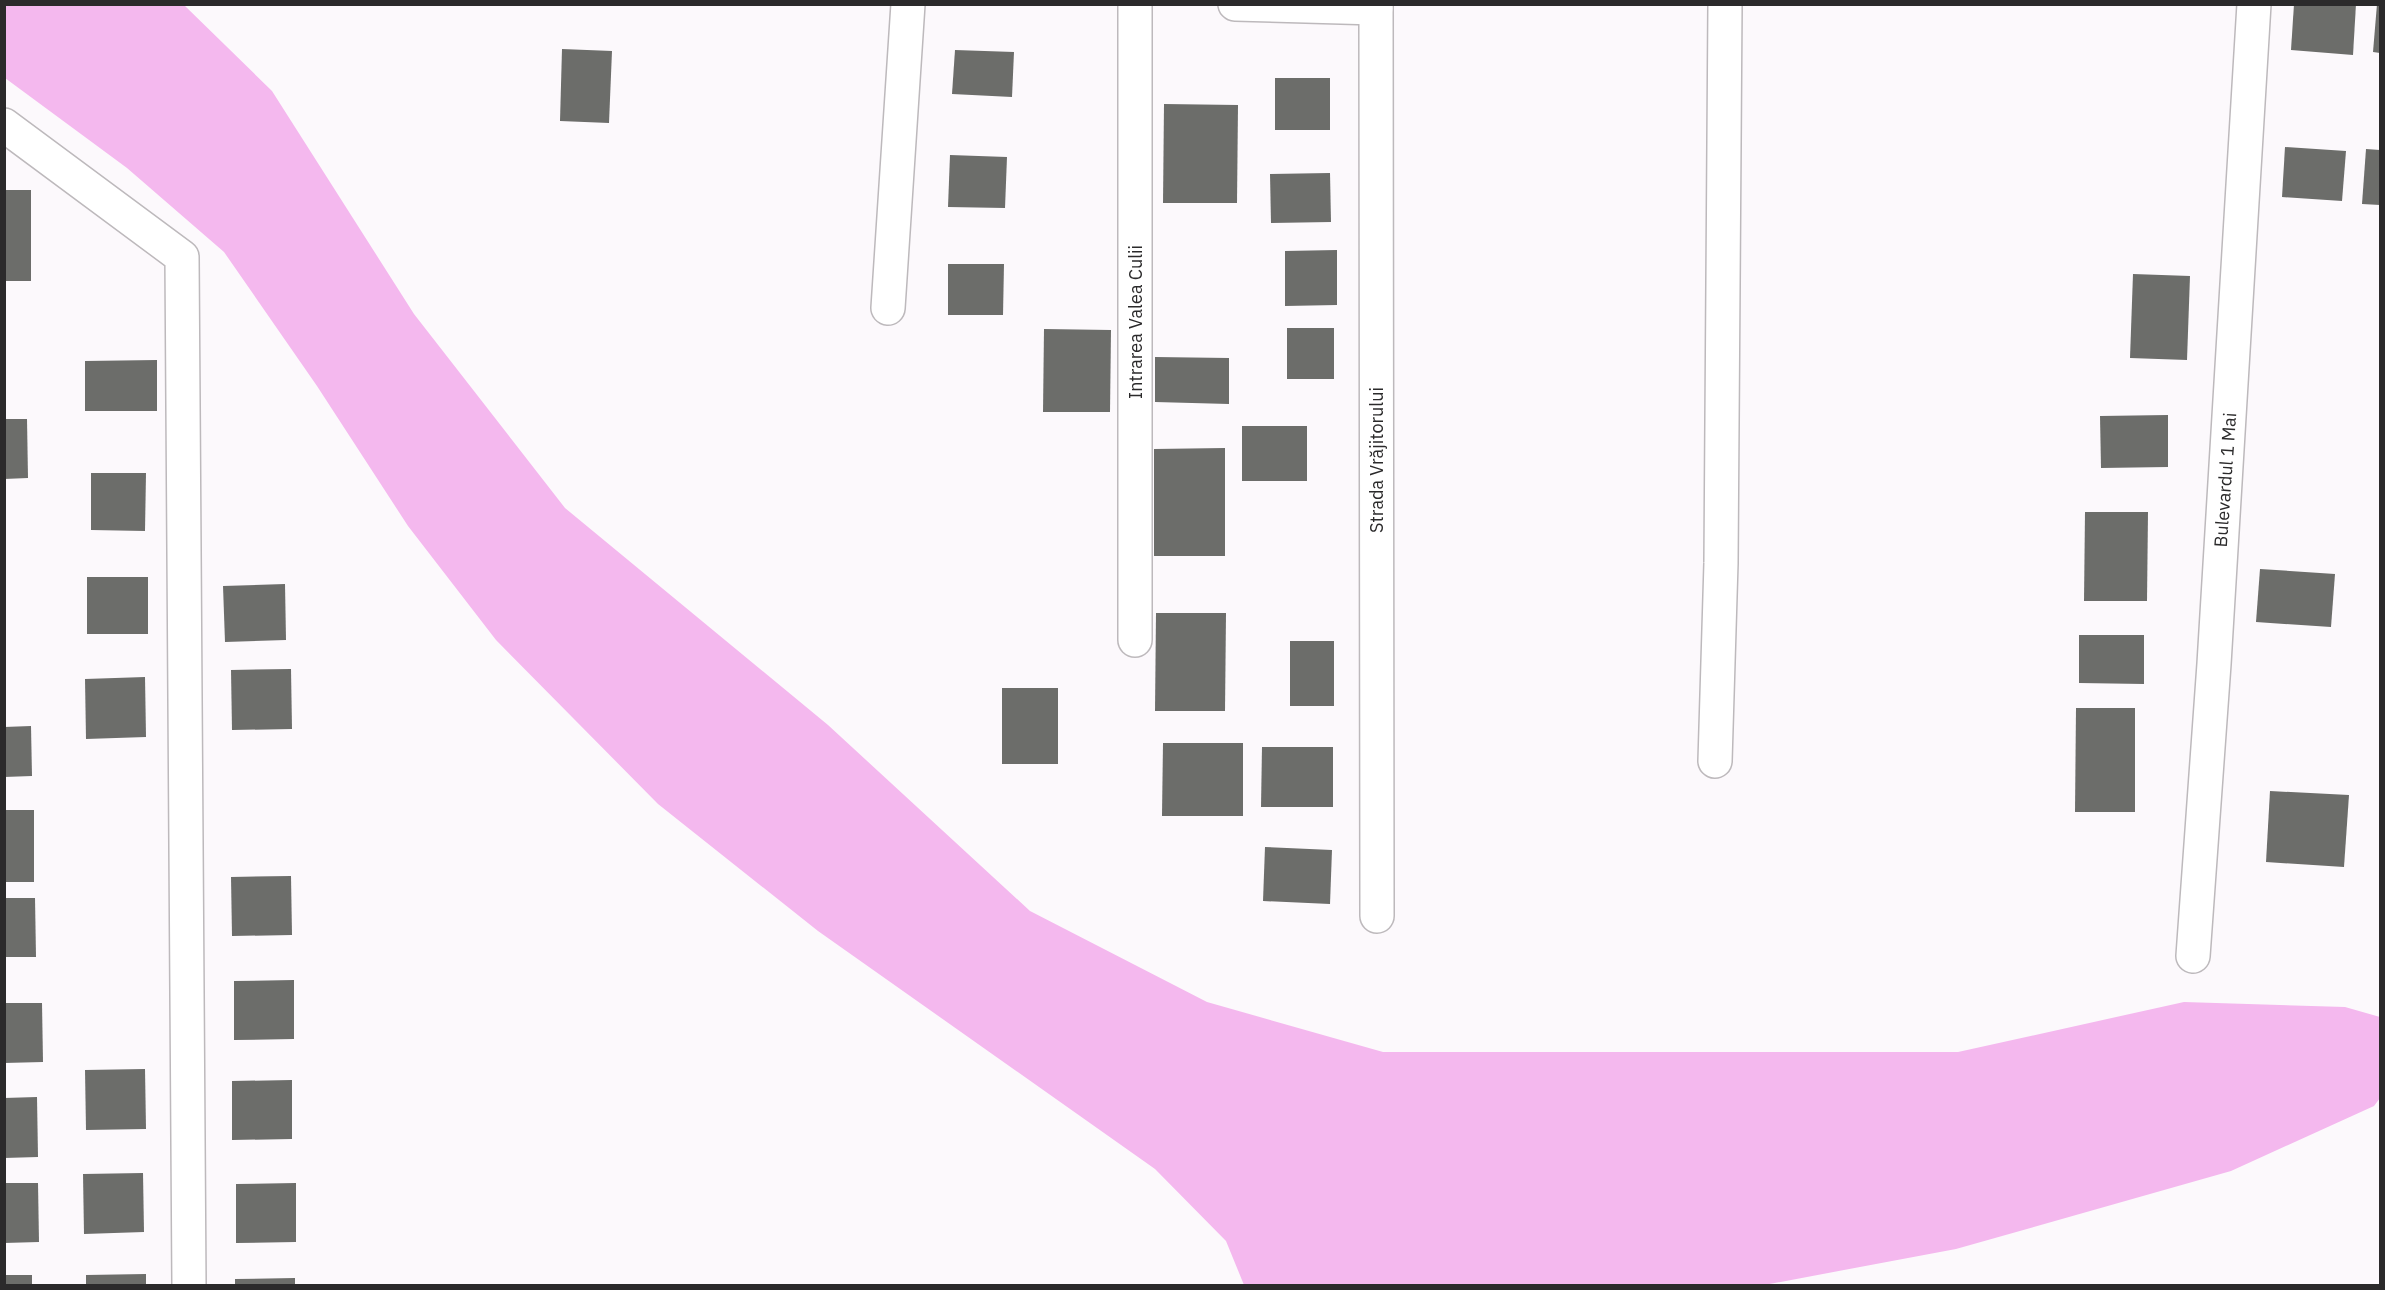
<svg xmlns="http://www.w3.org/2000/svg" width="2385" height="1290" viewBox="0 0 2385 1290" font-family="'IBM Plex Sans',sans-serif">
  <rect width="100%" height="100%" fill="#fcf9fc"/>
  <polygon fill="#f4b8ee" points="5,4 184,5 272,91 414,314 565,508 828,725 1030,911 1207,1002 1383,1052 1958,1052 2184,1002 2345,1007 2380,1017 2380,1098 2374,1106 2231,1171 1956,1249 1764,1285 1244,1285 1226,1241 1155,1169 818,931 658,804 496,640 408,526 317,386 224,252 127,168 5,78"/>
  <g fill="#6c6d6a">
    <polygon points="2294,4 2356,4 2353,55 2291,50"/>
    <polygon points="2377,4 2380,4 2380,53 2373,52"/>
    <polygon points="562,49 612,51 609,123 560,121"/>
    <polygon points="955,50 1014,52 1012,97 952,94"/>
    <rect x="1275" y="78" width="55" height="52"/>
    <polygon points="1164,104 1238,105 1237,203 1163,203"/>
    <polygon points="2285,147 2346,151 2342,201 2282,197"/>
    <polygon points="2366,149 2380,150 2380,205 2362,204"/>
    <polygon points="950,155 1007,157 1005,208 948,207"/>
    <polygon points="1330,173 1331,222 1271,223 1270,174"/>
    <rect x="4" y="190" width="27" height="91"/>
    <polygon points="1337,250 1337,305 1285,306 1285,251"/>
    <polygon points="948,264 1004,264 1003,315 948,315"/>
    <polygon points="2133,274 2190,276 2187,360 2130,358"/>
    <rect x="1287" y="328" width="47" height="51"/>
    <polygon points="1044,329 1111,330 1110,412 1043,412"/>
    <polygon points="1155,357 1229,358 1229,404 1155,402"/>
    <polygon points="157,360 157,411 85,411 85,361"/>
    <polygon points="2168,415 2168,467 2101,468 2100,416"/>
    <polygon points="4,419 27,419 28,478 4,479"/>
    <rect x="1242" y="426" width="65" height="55"/>
    <polygon points="1225,448 1225,556 1154,556 1154,449"/>
    <polygon points="91,473 146,473 145,531 91,530"/>
    <polygon points="2085,512 2148,512 2147,601 2084,601"/>
    <polygon points="2260,569 2335,574 2331,627 2256,622"/>
    <rect x="87" y="577" width="61" height="57"/>
    <polygon points="285,584 286,640 225,642 223,586"/>
    <polygon points="1156,613 1226,613 1225,711 1155,711"/>
    <polygon points="2079,635 2144,635 2144,684 2079,683"/>
    <rect x="1290" y="641" width="44" height="65"/>
    <polygon points="291,669 292,729 232,730 231,670"/>
    <polygon points="145,677 146,737 86,739 85,679"/>
    <rect x="1002" y="688" width="56" height="76"/>
    <polygon points="2076,708 2135,708 2135,812 2075,812"/>
    <polygon points="31,726 32,776 4,777 4,727"/>
    <polygon points="1163,743 1243,743 1243,816 1162,816"/>
    <polygon points="1262,747 1333,747 1333,807 1261,807"/>
    <polygon points="2270,791 2349,795 2344,867 2266,862"/>
    <rect x="4" y="810" width="30" height="72"/>
    <polygon points="1265,847 1332,850 1330,904 1263,901"/>
    <polygon points="291,876 292,935 232,936 231,877"/>
    <polygon points="4,898 35,898 36,957 4,957"/>
    <polygon points="294,980 294,1039 234,1040 234,981"/>
    <polygon points="4,1003 42,1003 43,1062 4,1063"/>
    <polygon points="145,1069 146,1129 86,1130 85,1070"/>
    <polygon points="292,1080 292,1139 232,1140 232,1081"/>
    <polygon points="37,1097 38,1157 4,1158 4,1098"/>
    <polygon points="143,1173 144,1232 84,1234 83,1174"/>
    <polygon points="4,1183 38,1183 39,1242 4,1243"/>
    <polygon points="296,1183 296,1242 236,1243 236,1184"/>
    <polygon points="146,1274 146,1286 86,1286 86,1275"/>
    <rect x="4" y="1275" width="28" height="11"/>
    <polygon points="295,1278 295,1286 235,1286 235,1279"/>
  </g>
  <g fill="none" stroke-linecap="round" stroke-linejoin="round">
    <defs>
      <g id="minor">
        <polyline points="1235,4 1376,8"/>
        <polyline points="1376,4 1377,916"/>
        <polyline points="4,125 182,257 189,1286"/>
        <polyline points="888,308 908,4"/>
        <polyline points="1135,640 1135,4"/>
        <polyline points="1715,761 1721,563 1725,4"/>
        <polyline points="2193,956 2214,664 2254,4"/>
      </g>
    </defs>
    <use href="#minor" stroke="#bdb9bc" stroke-width="36"/>
    <use href="#minor" stroke="#fff" stroke-width="33"/>
  </g>
  <g text-anchor="middle" dominant-baseline="central" stroke-width="6" stroke-linejoin="round" paint-order="stroke">
    <g font-size="18" fill="#2b2a2b" stroke="#fff">
      <text transform="translate(1135 322) rotate(-90)">Intrarea Valea Culii</text>
      <text transform="translate(1376 460) rotate(-90)">Strada Vrăjitorului</text>
      <text transform="translate(2225 480) rotate(-86)">Bulevardul 1 Mai</text>
    </g>
  </g>
  <rect width="2385" height="1290" fill="none" stroke="#2b2a2b" stroke-width="12"/>
</svg>
